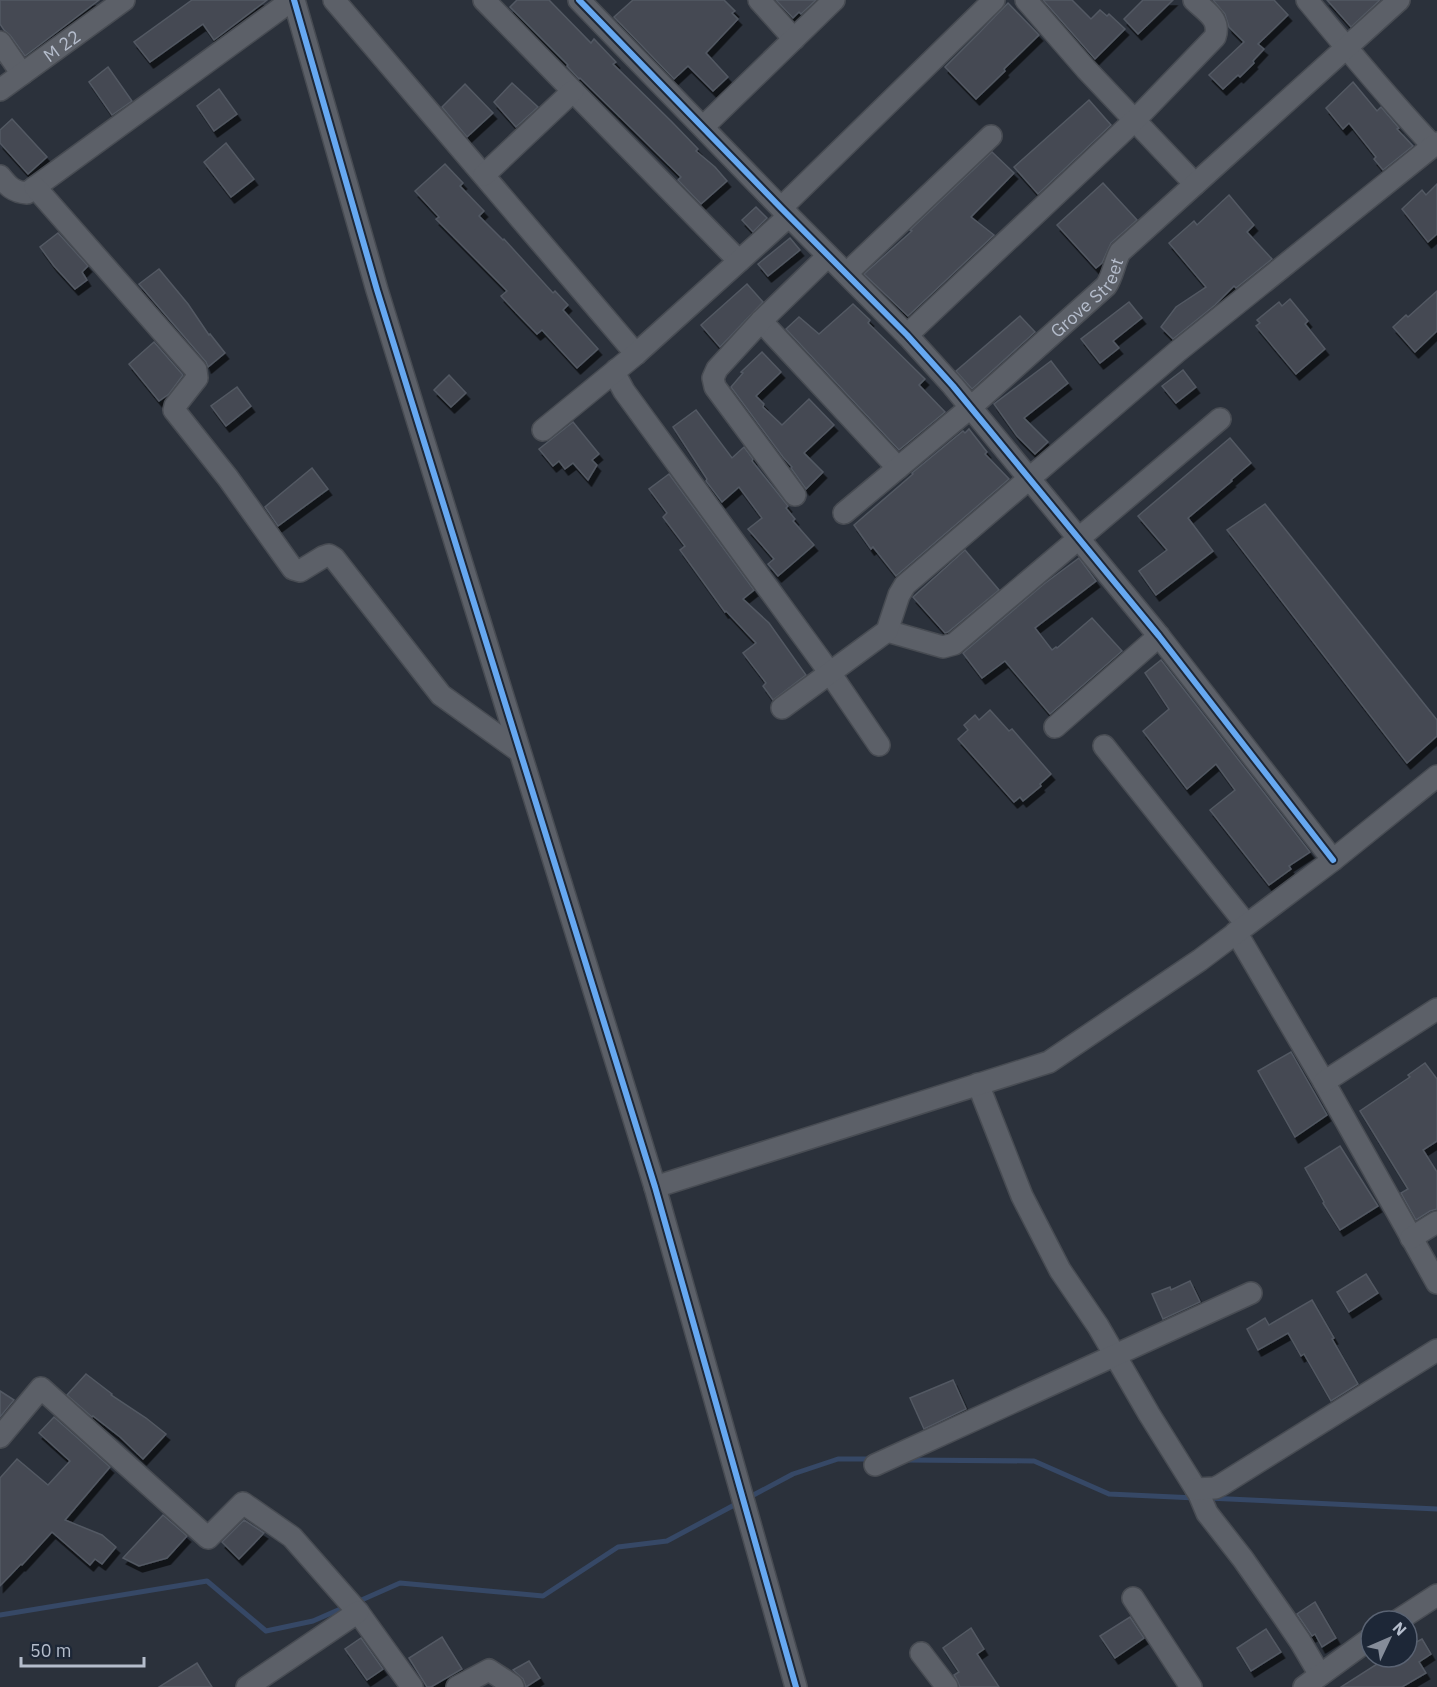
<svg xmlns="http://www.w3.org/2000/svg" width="1437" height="1687" viewBox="0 0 1437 1687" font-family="'IBM Plex Sans',sans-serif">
  <defs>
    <filter id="shadow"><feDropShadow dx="3.5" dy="6" stdDeviation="0" flood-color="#0009"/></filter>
  </defs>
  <rect width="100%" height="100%" fill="#2b313b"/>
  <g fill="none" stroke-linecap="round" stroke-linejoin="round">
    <g stroke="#364866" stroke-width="5">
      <polyline points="906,1460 1034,1461 1109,1494 1196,1498"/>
      <polyline points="1208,1498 1437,1509"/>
      <polyline points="746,1499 793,1474 838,1459 873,1459"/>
      <polyline points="357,1602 400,1583 543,1596 618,1547 667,1541 738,1503"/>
      <polyline points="0,1615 207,1581 266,1631 313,1621 345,1607"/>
    </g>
  </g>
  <g fill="#444952" stroke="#535963" stroke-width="1.5" filter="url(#shadow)">
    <polygon points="0,0 99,0 25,56 10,35 4,30 0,24"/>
    <polygon points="192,0 267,0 214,40 203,24 150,62 134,42"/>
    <polygon points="517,0 549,0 591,43 594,39 616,62 613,64 672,122 698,149 696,151 715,167 727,181 701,204 678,180 681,177 580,78 579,79 567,66 568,65 510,7"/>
    <polygon points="633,0 724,0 735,11 732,13 738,19 706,53 728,77 713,91 688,66 674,79 614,17"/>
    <polygon points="776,0 816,0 801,14 799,12 793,18"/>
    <polygon points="1043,0 1072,0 1091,19 1100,10 1107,16 1109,14 1125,29 1095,59"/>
    <polygon points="1143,0 1173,0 1138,34 1124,19"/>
    <polygon points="1213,0 1274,0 1288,15 1258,44 1264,49 1253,61 1254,63 1240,77 1238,75 1223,89 1209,75 1244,42 1229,27 1225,14"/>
    <polygon points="1327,0 1380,0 1351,27"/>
    <polygon points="1008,3 1039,35 1004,69 1005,71 976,99 945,67 980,32"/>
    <polygon points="108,67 132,101 112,115 89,82"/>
    <polygon points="1353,82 1377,111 1381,107 1399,128 1397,129 1413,146 1383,170 1374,159 1376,157 1349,123 1343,129 1326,108"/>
    <polygon points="512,83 538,107 516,127 494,102"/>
    <polygon points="465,84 493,113 467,137 442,107"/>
    <polygon points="219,89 237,114 214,131 197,106"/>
    <polygon points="1089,100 1111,125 1038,194 1014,167"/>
    <polygon points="12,119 47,157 28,174 0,143 0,130"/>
    <polygon points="226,143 254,179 231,197 204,162"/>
    <polygon points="992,152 1014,173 971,217 994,235 908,316 864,274 912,231 910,230"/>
    <polygon points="445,164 463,183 460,186 484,211 479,216 503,240 504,239 553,293 555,291 568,305 563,310 598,349 577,368 542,330 537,334 512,308 501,296 507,291 436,219 439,217 415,191"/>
    <polygon points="1103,183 1137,220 1111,243 1102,263 1096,268 1057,225"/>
    <polygon points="1437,184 1437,234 1428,242 1402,209 1422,190 1426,195"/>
    <polygon points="1229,195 1254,225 1247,232 1272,259 1236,288 1234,286 1215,305 1173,339 1161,327 1176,307 1206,287 1169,243 1194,221 1197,225"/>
    <polygon points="756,207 767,218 753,232 742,220"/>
    <polygon points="58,233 88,266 82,272 87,280 75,289 54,266 40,247"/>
    <polygon points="790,238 800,250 768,276 758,264"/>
    <polygon points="159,269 188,304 209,335 210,334 225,353 208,367 206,362 139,284"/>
    <polygon points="747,284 763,302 720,347 701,325"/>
    <polygon points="1437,291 1437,331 1415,352 1393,327 1406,315 1408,317"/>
    <polygon points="1290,299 1308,321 1305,324 1325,349 1296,374 1256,326 1260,323 1257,320 1279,302 1282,306"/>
    <polygon points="1129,302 1142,318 1113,341 1119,348 1100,363 1081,339"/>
    <polygon points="853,304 870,320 868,323 925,379 919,385 945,412 899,450 786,329 799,317 819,334"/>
    <polygon points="1020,316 1035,332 972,389 956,371"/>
    <polygon points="154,342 183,375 169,394 159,401 129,364"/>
    <polygon points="762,352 781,372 756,396 764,404 763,407 782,425 809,399 834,425 804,453 823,472 806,489 791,468 792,467 783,457 731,387 743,373 741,372"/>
    <polygon points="1051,361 1068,383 1024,418 1048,442 1035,454 1017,436 994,404"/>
    <polygon points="1183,370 1196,387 1176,403 1162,386"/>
    <polygon points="449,375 466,393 451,407 434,390"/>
    <polygon points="237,387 251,406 226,426 211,406"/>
    <polygon points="696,410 732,458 744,447 753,459 752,461 788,506 786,508 795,519 793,521 814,545 778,576 768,564 774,559 748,529 762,518 739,487 722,502 706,481 707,479 673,427"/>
    <polygon points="573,422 599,454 592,460 597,465 588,480 573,463 565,469 559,461 553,466 539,449"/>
    <polygon points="969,429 987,452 985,454 1009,479 896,576 873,547 871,549 854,525 913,474 912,473 963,431 965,433"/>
    <polygon points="1230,438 1251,463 1231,480 1232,481 1188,518 1213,551 1156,595 1139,571 1167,550 1138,516"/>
    <polygon points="312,468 328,489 278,526 265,507"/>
    <polygon points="669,474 754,590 743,599 769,623 806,675 773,700 763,686 766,683 743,653 756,643 726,611 725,612 680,550 685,546 663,517 667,513 649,489"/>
    <polygon points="1265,504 1437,720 1437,736 1407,763 1227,530"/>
    <polygon points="965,550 999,590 948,632 945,633 913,597"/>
    <polygon points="1079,558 1096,581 1035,628 1052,650 1056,647 1057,648 1092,618 1122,651 1050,714 1005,661 982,678 963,653 1044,584"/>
    <polygon points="1161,660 1310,852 1289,866 1291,869 1269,885 1210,810 1235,790 1216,764 1187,789 1143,731 1169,709 1145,673"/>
    <polygon points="990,710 1009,731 1012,729 1051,774 1040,784 1041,786 1023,801 1020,797 1014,802 958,739 968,730 964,725 975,715 979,720"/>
    <polygon points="1291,1052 1327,1115 1295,1137 1258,1071"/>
    <polygon points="1425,1063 1437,1079 1437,1141 1423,1150 1437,1172 1437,1209 1430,1211 1416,1220 1401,1193 1408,1189 1360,1111 1410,1077 1408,1075"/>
    <polygon points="1340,1146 1378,1206 1340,1230 1323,1203 1324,1202 1305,1168"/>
    <polygon points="1366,1274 1378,1293 1349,1312 1337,1292"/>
    <polygon points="1190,1281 1200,1302 1163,1319 1152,1294 1170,1287 1171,1290"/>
    <polygon points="1312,1300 1334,1338 1332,1339 1358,1384 1331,1401 1304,1354 1301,1356 1288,1333 1258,1350 1247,1329 1265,1318 1269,1325"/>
    <polygon points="86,1374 112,1394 111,1395 146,1418 166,1434 143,1459 120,1437 93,1416 92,1417 67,1395"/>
    <polygon points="953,1380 966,1409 924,1429 910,1398"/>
    <polygon points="0,1391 14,1400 0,1417"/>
    <polygon points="54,1417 110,1467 65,1520 102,1535 116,1547 102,1564 95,1559 90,1565 52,1532 22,1565 21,1564 0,1586 0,1478 17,1459 48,1485 70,1461 39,1433"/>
    <polygon points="163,1515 187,1536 167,1558 139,1566 123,1558"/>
    <polygon points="244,1520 264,1533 239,1559 222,1542"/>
    <polygon points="1315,1602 1336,1638 1322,1647 1315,1634 1312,1636 1297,1614"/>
    <polygon points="1130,1617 1144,1638 1115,1658 1100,1636"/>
    <polygon points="971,1628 984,1649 977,1654 999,1687 960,1687 957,1680 954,1675 959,1672 943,1648"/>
    <polygon points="1266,1629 1281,1652 1251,1671 1237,1648"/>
    <polygon points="442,1637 462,1669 431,1687 427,1687 409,1658"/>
    <polygon points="361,1638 383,1669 367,1680 345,1649"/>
    <polygon points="1422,1639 1431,1654 1419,1662 1426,1673 1402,1687 1341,1687 1388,1657 1407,1657 1407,1647"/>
    <polygon points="529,1661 540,1678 526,1687 523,1679 513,1670"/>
    <polygon points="197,1663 212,1687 159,1687"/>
  </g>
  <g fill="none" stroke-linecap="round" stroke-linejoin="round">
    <defs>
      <g id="minor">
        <polyline points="294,0 377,290 655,1187 796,1687"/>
        <polyline points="334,0 636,354"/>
        <polyline points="484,0 739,261"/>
        <polyline points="579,0 781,208 907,335 953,386 1159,636 1333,860"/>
        <polyline points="759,0 794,39"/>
        <polyline points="1026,0 1086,69 1195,184"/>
        <path d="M1307 0C1348 50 1389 99 1433 146L1437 143"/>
        <polyline points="0,42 22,74"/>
        <path id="s1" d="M0 90 124 0"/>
        <polyline points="703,127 834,0"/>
        <polyline points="484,175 573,91"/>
        <path d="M0 176C8 186 13 192 27 193L292 0"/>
        <polyline points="35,187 196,370 197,378 175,406 174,410 228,478 293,569 300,571 323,557 329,555 334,558 441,695 519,751"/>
        <polyline points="781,208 994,0"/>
        <polyline points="847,273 991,136"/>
        <polyline points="761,321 898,468"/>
        <path d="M907 335 1135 120 1215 37C1221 19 1206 12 1194 0"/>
        <polyline points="616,370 617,378 624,391 830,673 879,745"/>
        <polyline points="543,430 636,354 789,216"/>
        <polyline points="795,495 715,387 713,378 717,369 761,321 828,256"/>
        <path id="s2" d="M844 513 971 407 1106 286C1113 276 1114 263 1120 252L1399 0"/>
        <polyline points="887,631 943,647 954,644 1220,419"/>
        <polyline points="782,708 887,631 899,595 905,585 1178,351 1433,146"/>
        <polyline points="1055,727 1159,636"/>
        <polyline points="1104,746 1246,924"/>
        <polyline points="1236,932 1324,1082 1437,1283"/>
        <polyline points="1324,1082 1437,1009"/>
        <polyline points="978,1084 1022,1196 1060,1270 1098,1326 1149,1414 1199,1494 1207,1513 1243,1559 1283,1616 1300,1641 1320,1675"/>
        <polyline points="655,1187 1049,1062 1200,960 1333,860 1437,776"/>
        <polyline points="1411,1238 1437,1222"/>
        <polyline points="0,1437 41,1388 208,1538 243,1503 292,1537 358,1612 412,1687"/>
        <polyline points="875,1465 1251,1293"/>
        <polyline points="1196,1489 1215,1488 1221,1485 1437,1350"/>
        <polyline points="1133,1598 1191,1687"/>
        <polyline points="1397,1621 1437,1595"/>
        <polyline points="921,1653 947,1687"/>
        <polyline points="247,1687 358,1612"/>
        <polyline points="457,1687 489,1670 512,1685 513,1687"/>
        <polyline points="1304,1687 1371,1638"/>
      </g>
    </defs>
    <use href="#minor" stroke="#484c53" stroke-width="24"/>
    <use href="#minor" stroke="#5c6068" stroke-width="21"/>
    <defs>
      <g id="cycleway">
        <polyline points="294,0 377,290 655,1187 796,1687"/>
        <polyline points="579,0 781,208 907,335 953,386 1159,636 1333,860"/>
      </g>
    </defs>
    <use href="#cycleway" stroke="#1d2737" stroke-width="10"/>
    <use href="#cycleway" stroke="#66a8f1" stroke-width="6"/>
  </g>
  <g text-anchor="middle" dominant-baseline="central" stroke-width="4.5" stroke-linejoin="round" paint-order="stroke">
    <g font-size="18" fill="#b5bdcc" stroke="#1d2737">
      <text stroke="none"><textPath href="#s1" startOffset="76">M 22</textPath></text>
      <text stroke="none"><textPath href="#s2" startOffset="326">Grove Street</textPath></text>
    </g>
  </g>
  <g transform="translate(1389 1639) rotate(46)"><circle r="28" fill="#1d2737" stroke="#5a6373" stroke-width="1.5"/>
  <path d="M0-4.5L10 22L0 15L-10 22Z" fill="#858c99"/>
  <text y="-9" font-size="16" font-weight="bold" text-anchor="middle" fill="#b5bdcc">N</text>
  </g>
  <path d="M21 1657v9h123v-9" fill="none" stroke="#b5bdcc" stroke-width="3"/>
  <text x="30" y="1657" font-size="18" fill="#b5bdcc" stroke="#1d2737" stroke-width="4.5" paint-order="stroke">50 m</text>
</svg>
